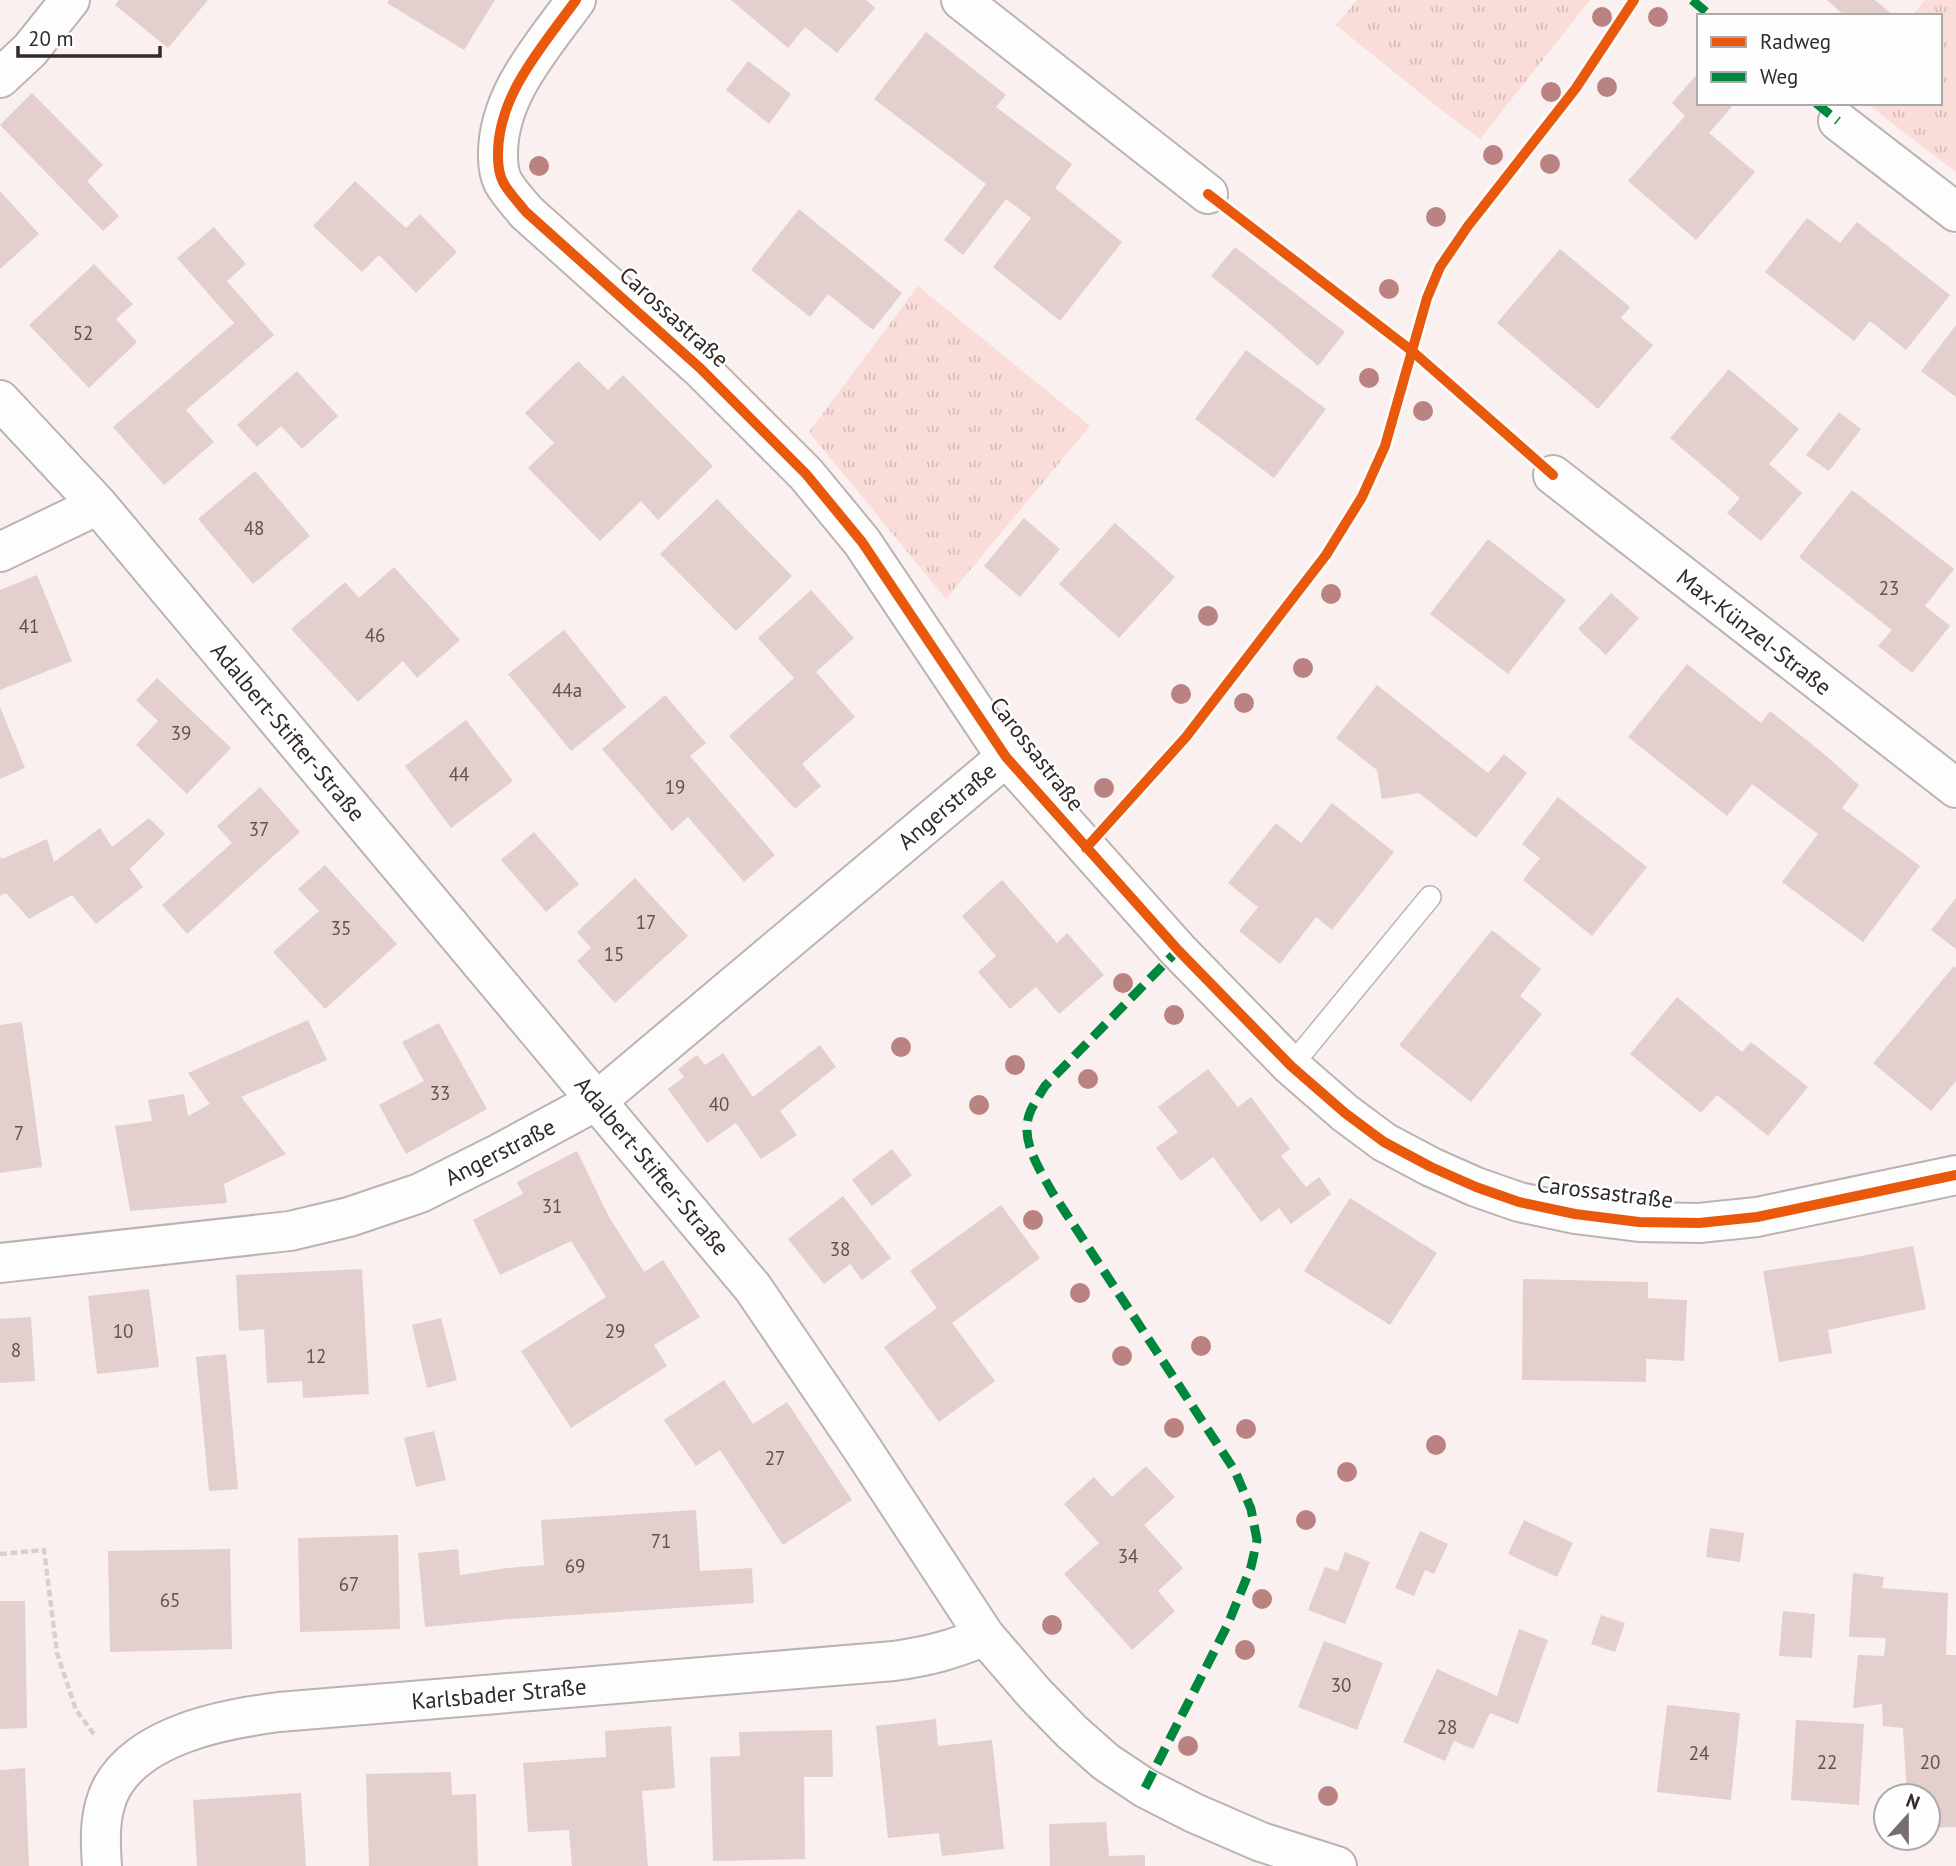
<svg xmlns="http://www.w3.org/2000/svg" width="1956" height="1866" viewBox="0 0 1956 1866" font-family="'PT Sans',sans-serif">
  <defs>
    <pattern id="grass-tufts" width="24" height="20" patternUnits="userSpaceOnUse" patternTransform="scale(1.75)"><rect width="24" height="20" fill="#fadcd9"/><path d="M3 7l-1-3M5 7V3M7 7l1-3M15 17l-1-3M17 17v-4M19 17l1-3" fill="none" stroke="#d7bdba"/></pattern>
  </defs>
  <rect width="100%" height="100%" fill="#faf0ef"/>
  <!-- grass -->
  <path fill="url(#grass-tufts)" d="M1357,0h233l-110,139 -45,-34 -99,-80z
    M1925,0h31v172l-90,-69h74v-87h-28z
    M918,286l172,140 -144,173 -137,-167z"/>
  <!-- building -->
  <path fill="#e3cfcd" d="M119,0h89l-40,48 -53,-43z
    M389,0h106l-31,50 -77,-47z
    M731,0h135l9,8 -38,45 -32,-26 -17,21z
    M1827,0h48l19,16h-49z
    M926,32l80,63 -10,12 76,57 -17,24 67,54 -62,79 -67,-54 38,-49 -25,-19 -43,56 -19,-15 42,-56 -112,-85z
    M748,61l43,33 -22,30 -43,-34z
    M1699,72v31h36l-26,30 46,39 -59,68 -68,-59 57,-65 -13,-13z
    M32,93l71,72 -16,16 32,35 -16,15 -103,-106z
    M355,181l51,47 14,-14 37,38 -41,41 -37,-38 -17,17 -49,-46z
    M0,191l39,43 -39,35z
    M799,209l103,84 -29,37 -45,-36 -18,23 -59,-47z
    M1807,218l33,25 17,-21 93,73 -44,55 -36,-29 -16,20 -89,-69z
    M214,227l32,37 -19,17 47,54 -88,75 28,32 -50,43 -51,-58 121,-104 -57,-65z
    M1235,247l110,85 -27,34 -54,-47 -53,-43z
    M1560,249l70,58 -9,11 32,27 -55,64 -101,-86z
    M94,264l39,40 -17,15 21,23 -48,46 -60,-63z
    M1956,325v72l-35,-26z
    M1246,350l80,59 -52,69 -79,-59z
    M578,361l30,29 15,-15 90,91 -55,54 -17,-19 -41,40 -72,-73 26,-25 -29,-30z
    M1729,369l70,60 -30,35 33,29 -41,48 -34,-28 13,-15 -70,-60z
    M297,371l41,45 -36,33 -21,-23 -24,21 -20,-22z
    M1839,412l22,17 -32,42 -23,-16z
    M255,471l55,65 -57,48 -55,-65z
    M1852,490l102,79 -29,37 25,20 -38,47 -34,-27 14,-16 -93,-73z
    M717,499l75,77 -56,55 -76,-77z
    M1024,518l36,31 -40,48 -36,-31z
    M1115,523l60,54 -56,61 -60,-54z
    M1488,539l78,61 -58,74 -78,-60z
    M394,567l66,73 -43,38 -14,-17 -45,41 -67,-73 54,-47 14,16z
    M37,575l35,86 -72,29v-100z
    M811,590l43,48 -38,34 39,45 -53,47 19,22 -26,23 -66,-73 65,-58 -36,-40z
    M1611,593l28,25 -33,37 -28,-26z
    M564,630l62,77 -55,44 -63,-77z
    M1687,664l74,59 9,-12 54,43 35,31 -17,23 78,58 -57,76 -81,-60 36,-48 -66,-50 -25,32 -99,-79z
    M157,678l74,70 -44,46 -51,-49 22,-24 -22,-21z
    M1377,685l111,88 16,-19 23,19 -51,65 -57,-45 -37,6 -5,-29 -41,-32z
    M665,695l41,48 -16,13 85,99 -31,27 -56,-65 -16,14 -70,-82z
    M0,707l25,61 -25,11z
    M466,720l47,61 -62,47 -46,-62z
    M260,787l40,45 -113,102 -25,-29 70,-62 -15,-17z
    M1558,797l89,70 -55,69 -69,-56 17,-22 -18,-14z
    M1332,803l62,49 -62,78 -16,-13 -36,47 -41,-33 19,-24 -30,-24 48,-60 25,20z
    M149,818l16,16 -35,35 13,18 -47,37 -24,-29 -43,24 -23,-26 -6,3v-40l2,3 45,-20 7,23 46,-34 12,19z
    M534,832l45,52 -33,28 -45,-52z
    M325,865l72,79 -72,65 -52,-57 46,-41 -21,-22z
    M635,878l53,58 -73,67 -38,-42 14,-13 -14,-16z
    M1002,880l55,63 10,-10 37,42 -45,39 -23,-27 -26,22 -32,-37 18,-16 -34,-40z
    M1956,898v51l-25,-19z
    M1492,930l49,39 -21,27 22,18 -71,88 -72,-57z
    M1954,966l2,2v113l-25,30 -58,-48z
    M1677,997l65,55 9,-10 57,45 -40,49 -51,-41 -16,18 -71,-59z
    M308,1020l19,40 -86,37 45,57 -62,30 3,19 -97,8 -15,-85 37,-5 -4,-21 36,-6 4,22 22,-12 -22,-31z
    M22,1022l20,145 -42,6v-148z
    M439,1023l48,86 -81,45 -27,-49 45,-24 -22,-39z
    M820,1045l16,22 -56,44 17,24 -36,24 -25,-36 -29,20 -39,-54 16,-12 -6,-8 19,-14 8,10 18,-12 30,44z
    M1208,1069l30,38 13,-10 39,52 -9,7 25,31 13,-10 12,17 -40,30 -12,-16 -18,14 -48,-65 -32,24 -25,-33 22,-16 -20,-25z
    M892,1149l20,26 -40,31 -20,-26z
    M577,1151l32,66 35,55 19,-12 37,57 -46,28 13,21 -96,62 -50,-77 85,-54 -35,-56 -71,34 -27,-55 50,-26 -6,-12z
    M843,1196l48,62 -29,22 -12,-16 -26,20 -36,-45z
    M1350,1198l87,55 -47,72 -86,-54z
    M1001,1205l39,53 -88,65 43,58 -56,41 -55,-75 53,-39 -27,-37z
    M1913,1246l13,63 -98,21 4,23 -53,9 -16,-91 98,-15z
    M362,1269l7,125 -66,4 -1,-17 -35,2 -3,-54 -25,2 -3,-56z
    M1523,1279l125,3v16l39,2 -3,61 -38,-2v23l-124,-2z
    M149,1289l10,78 -62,7 -9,-78z
    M31,1317l4,64 -35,2v-64z
    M441,1318l16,62 -30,8 -15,-63z
    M226,1354l12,135 -29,2 -13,-134z
    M724,1380l29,44 34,-22 65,98 -69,45 -63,-95 -24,16 -32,-46z
    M434,1431l12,49 -30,7 -12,-49z
    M1146,1466l29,31 -31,28 39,43 -25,23 17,20 -43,39 -68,-76 35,-31 -35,-39 30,-27 18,20z
    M696,1510l4,61 52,-3 2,35 -243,16 -86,8 -7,-74 40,-4 2,26 48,-7 36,-3 -3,-45z
    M1524,1520l49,23 -16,34 -49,-23z
    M1710,1528l34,5 -4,29 -34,-5z
    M1420,1531l28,13 -14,30 -9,-4 -11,26 -19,-8z
    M398,1535l2,94 -100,3 -2,-94z
    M230,1549l2,100 -122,3 -2,-101z
    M1345,1552l25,10 -25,62 -37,-14 17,-43 13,4z
    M1853,1573l31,4 -2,11 66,5 -2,62h10v172l-28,1v-32h-21l-4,-68 -20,-2 -1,-22 -29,4 5,-53 26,1 2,-18 -37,-1z
    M0,1601h25l2,127 -27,1z
    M1783,1611l32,3 -3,44 -33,-2z
    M1601,1615l24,8 -10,29 -24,-8z
    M1519,1629l29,11 -30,84 -28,-11 -17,36 -19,-8 -9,20 -42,-19 34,-73 60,27z
    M1324,1641l59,22 -26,67 -59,-23z
    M1667,1705l73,8 -9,87 -74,-8z
    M936,1719l2,27 54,-6 12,109 -62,7 -3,-23 -51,5 -12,-112z
    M1796,1720l68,4 -5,81 -68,-5z
    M671,1726l4,62 -33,3 6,75h-76l-3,-36 -41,2 -5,-69 83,-6 -1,-26z
    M832,1730l1,47h-29l1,82 -92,2 -3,-104 30,-1 -1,-24z
    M25,1768l4,98h-29v-96z
    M451,1772l1,23 24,-1 2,72h-109l-3,-92z
    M301,1793l5,73h-109l-4,-66z
    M1106,1822l3,34 36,-1v11h-95l-1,-42z"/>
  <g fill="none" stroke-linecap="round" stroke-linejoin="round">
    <defs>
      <path id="service" d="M1291,1066l139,-169"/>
      <path id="minor" d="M576,0c-34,47 -79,96 -78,156 0,9 1,18 5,26 6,11 16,21 23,30l174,156 106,106 56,68 144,215 172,193 113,116 54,47 39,29 47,25 45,20 43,15 56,12 64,8 60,1 58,-6 199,-42
        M961,0l247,194
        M0,78l30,-28 40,-50
        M1838,121l118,91
        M0,400l98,105 655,783 110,162 122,186 50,58 37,38 34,30 39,26 49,25 67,29 76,24
        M1553,475l403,313
        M0,552l98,-47
        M0,1263l290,-32 59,-14 71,-24 80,-40 98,-53 408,-343
        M102,1866c-2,-27 -3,-55 10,-79 30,-53 113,-68 167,-75l615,-51c35,-5 58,-11 91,-25"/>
    </defs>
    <!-- service casing -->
    <use href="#service" stroke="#bbb3b2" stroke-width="24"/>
    <!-- minor casing -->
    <use href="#minor" stroke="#bbb3b2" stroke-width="42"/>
    <!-- path -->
    <path stroke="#d5d1d1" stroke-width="4.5" stroke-dasharray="7 3.5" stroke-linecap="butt" d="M0,1554l44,-4 13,103 19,57 20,27"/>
    <!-- service -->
    <use href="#service" stroke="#fefdfd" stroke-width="21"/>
    <!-- minor -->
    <use href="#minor" stroke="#fefdfd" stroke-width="38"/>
    <!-- quiet -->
    <path stroke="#00873e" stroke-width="9" stroke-dasharray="18 9" stroke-linecap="butt" d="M1692,0l19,16
      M1816,103l22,18
      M1145,1788l83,-164 23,-57 6,-27 -6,-31 -16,-38 -183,-279c-13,-24 -34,-54 -21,-82 4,-8 9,-16 14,-24l133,-136"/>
    <defs>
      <path id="cycleway" d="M576,0c-34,47 -79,96 -78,156 0,9 1,18 5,26 6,11 16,21 23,30l174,156 106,106 56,68 144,215 172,193 113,116 54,47 39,29 47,25 45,20 43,15 56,12 64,8 60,1 58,-6 199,-42
        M1208,194l204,157 141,124
        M1086,848l100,-111 140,-182 36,-58 23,-51 42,-148 13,-31 28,-41 108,-138 58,-88"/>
    </defs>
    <!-- cycleway casing -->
    <use href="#cycleway" stroke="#fefefe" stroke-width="15"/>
    <!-- cycleway -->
    <use href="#cycleway" stroke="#e8590c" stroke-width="10"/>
  </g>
  <!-- trees -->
  <g fill="#ba8280">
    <circle cx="1602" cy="17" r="10"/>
    <circle cx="1658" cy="17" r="10"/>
    <circle cx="1607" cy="87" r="10"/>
    <circle cx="1551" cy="92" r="10"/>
    <circle cx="1493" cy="155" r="10"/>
    <circle cx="1550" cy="164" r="10"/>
    <circle cx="539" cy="166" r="10"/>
    <circle cx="1436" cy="217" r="10"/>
    <circle cx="1389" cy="289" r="10"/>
    <circle cx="1369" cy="378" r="10"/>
    <circle cx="1423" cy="411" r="10"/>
    <circle cx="1331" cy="594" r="10"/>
    <circle cx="1208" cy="616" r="10"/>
    <circle cx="1303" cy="668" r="10"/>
    <circle cx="1181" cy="694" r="10"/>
    <circle cx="1244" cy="703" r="10"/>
    <circle cx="1104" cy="788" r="10"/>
    <circle cx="1123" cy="983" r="10"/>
    <circle cx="1174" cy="1015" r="10"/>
    <circle cx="901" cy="1047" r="10"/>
    <circle cx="1015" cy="1065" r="10"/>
    <circle cx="1088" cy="1079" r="10"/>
    <circle cx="979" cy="1105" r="10"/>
    <circle cx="1033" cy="1220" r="10"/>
    <circle cx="1080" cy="1293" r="10"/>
    <circle cx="1201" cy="1346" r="10"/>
    <circle cx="1122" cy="1356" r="10"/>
    <circle cx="1174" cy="1428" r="10"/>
    <circle cx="1246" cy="1429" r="10"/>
    <circle cx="1436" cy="1445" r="10"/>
    <circle cx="1347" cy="1472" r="10"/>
    <circle cx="1306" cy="1520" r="10"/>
    <circle cx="1262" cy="1599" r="10"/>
    <circle cx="1052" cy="1625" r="10"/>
    <circle cx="1245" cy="1650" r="10"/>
    <circle cx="1188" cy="1746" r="10"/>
    <circle cx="1328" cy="1796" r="10"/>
  </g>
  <g text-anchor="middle" stroke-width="5" stroke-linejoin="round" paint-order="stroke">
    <!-- number labels -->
    <g font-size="19" fill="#5e5352">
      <text x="83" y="340">52</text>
      <text x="254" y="535">48</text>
      <text x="1889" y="595">23</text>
      <text x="29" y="633">41</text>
      <text x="375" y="642">46</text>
      <text x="567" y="697">44a</text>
      <text x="181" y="740">39</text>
      <text x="459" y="781">44</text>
      <text x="675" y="794">19</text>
      <text x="259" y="836">37</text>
      <text x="646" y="929">17</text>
      <text x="341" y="935">35</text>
      <text x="614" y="961">15</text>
      <text x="440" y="1100">33</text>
      <text x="719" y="1111">40</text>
      <text x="19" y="1140">7</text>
      <text x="552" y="1213">31</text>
      <text x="840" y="1256">38</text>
      <text x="123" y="1338">10</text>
      <text x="615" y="1338">29</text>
      <text x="16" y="1357">8</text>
      <text x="316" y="1363">12</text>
      <text x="775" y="1465">27</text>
      <text x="661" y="1548">71</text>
      <text x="1128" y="1563">34</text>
      <text x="575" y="1573">69</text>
      <text x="349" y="1591">67</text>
      <text x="170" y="1607">65</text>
      <text x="1341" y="1692">30</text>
      <text x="1447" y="1734">28</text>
      <text x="1699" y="1760">24</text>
      <text x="1827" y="1769">22</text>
      <text x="1930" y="1769">20</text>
    </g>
    <!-- street labels -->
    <g font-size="23" fill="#312a29" stroke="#fefefe">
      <text transform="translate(674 317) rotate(42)" y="8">Carossastraße</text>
      <text transform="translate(1754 632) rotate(38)" y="8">Max-Künzel-Straße</text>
      <text transform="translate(288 732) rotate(50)" y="8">Adalbert-Stifter-Straße</text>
      <text transform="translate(1037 754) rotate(52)" y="8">Carossastraße</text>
      <text transform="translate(947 806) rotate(-40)" y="8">Angerstraße</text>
      <text transform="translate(500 1152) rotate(-27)" y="8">Angerstraße</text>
      <text transform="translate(652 1166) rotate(50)" y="8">Adalbert-Stifter-Straße</text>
      <text transform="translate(1605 1192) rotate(7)" y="8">Carossastraße</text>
      <text transform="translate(499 1694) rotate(-5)" y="8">Karlsbader Straße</text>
    </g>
  </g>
  <!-- legend -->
  <rect x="1697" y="14" width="245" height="91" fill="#fefefe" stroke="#aca9a9" stroke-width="2"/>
  <rect x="1711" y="37" width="35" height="10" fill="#e8590c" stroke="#aca9a9" stroke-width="2"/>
  <text x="1760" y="49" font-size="21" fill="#312a29">Radweg</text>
  <rect x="1711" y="72" width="35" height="10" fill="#00873e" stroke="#aca9a9" stroke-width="2"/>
  <text x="1760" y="84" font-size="21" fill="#312a29">Weg</text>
  <!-- north arrow -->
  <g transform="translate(1907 1817) rotate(21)"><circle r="33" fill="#fefefe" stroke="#aca9a9" stroke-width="2"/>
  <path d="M0-5L12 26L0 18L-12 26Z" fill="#776f6e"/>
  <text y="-10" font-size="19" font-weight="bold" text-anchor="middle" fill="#312a29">N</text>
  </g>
  <!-- scale -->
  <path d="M18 46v10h142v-10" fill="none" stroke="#312a29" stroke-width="3.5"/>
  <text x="28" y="46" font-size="21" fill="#312a29" stroke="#fefefe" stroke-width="5" paint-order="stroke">20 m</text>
</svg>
